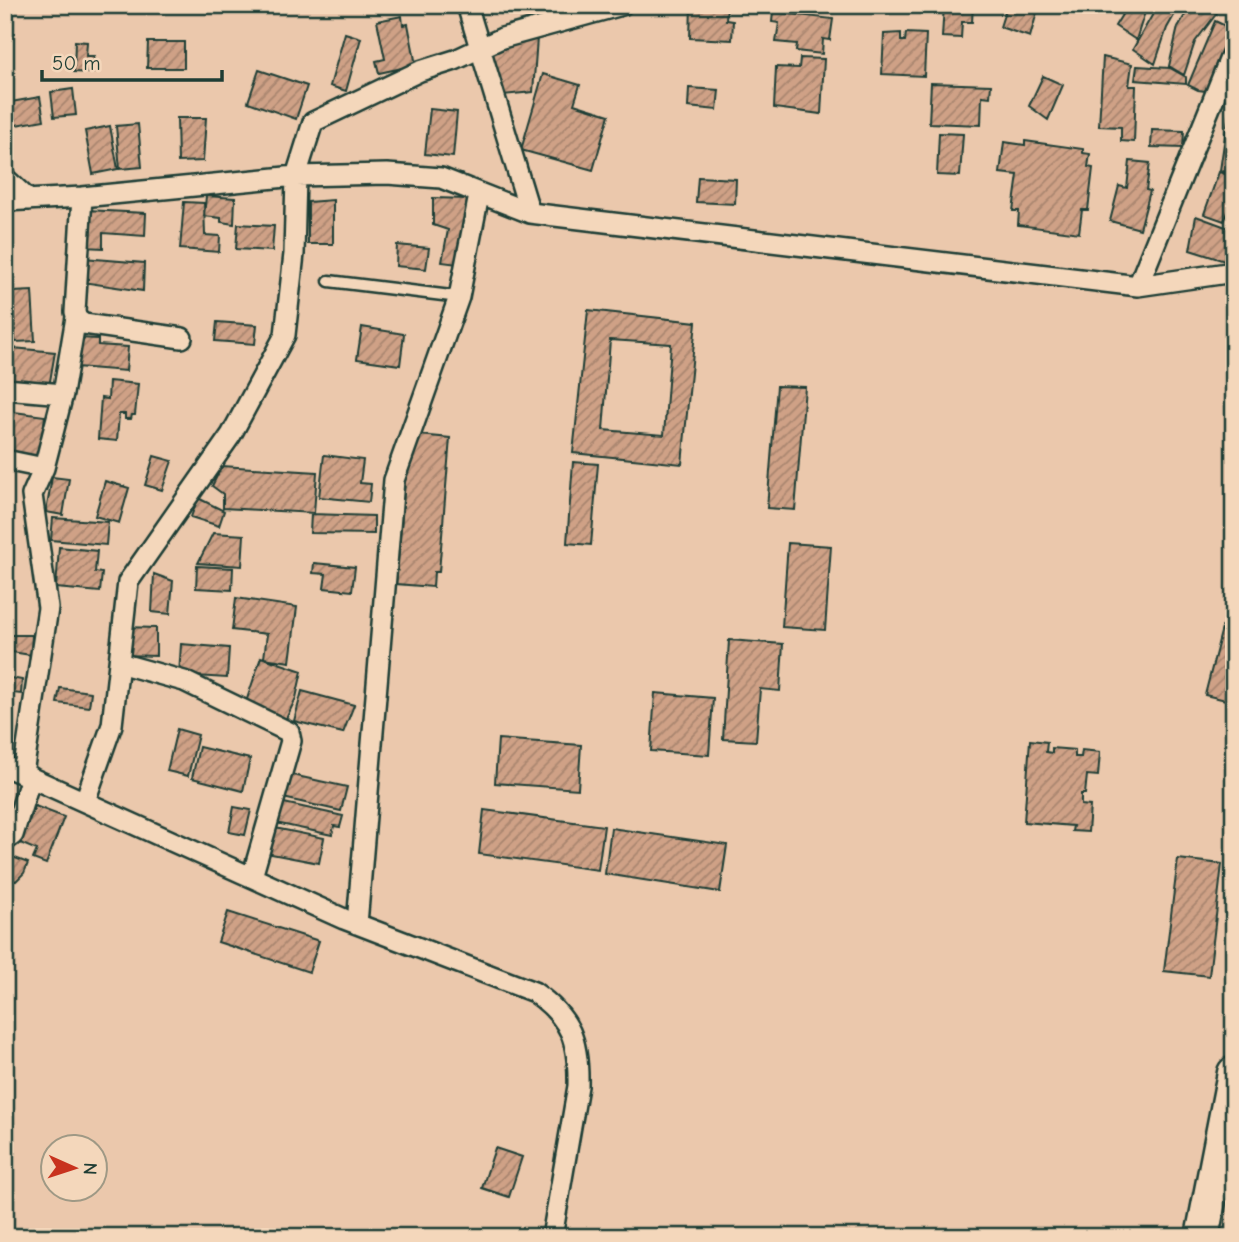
<svg xmlns="http://www.w3.org/2000/svg" width="1239" height="1242" viewBox="0 0 1239 1242" font-family="'Comic Neue',sans-serif">
  <defs>
    <pattern id="building-hatch" width="6" height="6" patternUnits="userSpaceOnUse" patternTransform="scale(1.75)"><rect width="6" height="6" fill="#cfa186"/><path d="M-1 1l2-2M0 6l6-6M5 7l2-2" fill="none" stroke="#a7846e"/></pattern>
  </defs>
  <rect width="100%" height="100%" fill="#ebc8ac"/>
  <filter id="ink" filterUnits="userSpaceOnUse"><feTurbulence type="fractalNoise" baseFrequency=".0143" numOctaves="2"/><feDisplacementMap in="SourceGraphic" scale="14" xChannelSelector="R" yChannelSelector="G"/><feConvolveMatrix kernelMatrix="1 2 1 2 8 2 1 2 1" color-interpolation-filters="sRGB"/></filter>
  <g filter="url(#ink)">
    <!-- building -->
    <path fill="url(#building-hatch)" stroke="#1f3d34" stroke-width="2" fill-rule="evenodd" d="M691,5h36l-1,15 7,1 -1,19 -42,-2z
      M739,5h22v1l-21,4z
      M944,5l29,1 -1,16h-10l-1,16 -19,-1z
      M1007,5h32l-9,32 -30,-10z
      M1128,5h24l-8,10 -8,25 -21,-14z
      M1158,5h22l-13,23 -12,36 -22,-15z
      M1191,5h17l9,8 -22,29 -11,33 -15,-9 9,-39z
      M773,12l60,7 -3,21 -7,-1 -1,15 -26,-3 1,-7 -21,-2 3,-19 -7,-1z
      M402,16l1,9 5,-1 8,41 -37,8 -3,-12 9,-2 -8,-38z
      M1215,21l19,9v6l-29,55 -7,-1 -10,-5z
      M345,33l16,5 -15,53 -16,-5z
      M901,33v8h4l1,-8 20,1 -2,42 -42,-2 2,-40z
      M537,38l-4,54 -30,3 -12,-45z
      M75,41l12,1 -1,14h8l-1,17 -19,-1z
      M148,42h36v26h-37z
      M1103,57l29,7 -3,22h7l-2,56 -13,-1v-14l-22,-1z
      M800,58l24,1 -3,55 -47,-6 2,-41 23,1z
      M1137,66l33,2 16,9v7l-51,-4z
      M259,70l48,16 -11,33 -48,-17z
      M543,74l37,11 -6,19 35,11 -16,55 -72,-20z
      M1043,76l20,9 -15,35 -19,-14z
      M931,83l60,2 -1,12 -8,-1 -1,29 -52,-2z
      M689,88l30,2 -2,20 -29,-3z
      M73,89l3,26 -22,2 -3,-25z
      M40,97l4,23 -34,6 -5,-23z
      M430,109l27,3 -4,45 -28,-3z
      M1229,112h5v14h-7z
      M177,118h29l-3,43 -25,1z
      M138,124l4,43 -22,2 -4,-43z
      M110,126l8,43 -25,5 -8,-43z
      M1152,130l32,1 -1,17 -32,-1z
      M1226,130l8,3v42l-14,-5z
      M939,133l24,1 -3,42 -23,-1z
      M1025,141l58,8v4l7,1 -2,13 5,1 -5,42h-6l-3,23 -61,-8 1,-14h-6l5,-36 -18,-2 4,-31 21,3z
      M1130,161l20,2 -4,27 4,1 -10,38 -30,-8 9,-35 8,2z
      M1219,172l15,5v38l-6,-3 -4,9 -20,-7z
      M698,177l38,2 -1,25 -39,-2z
      M206,196l29,2 -1,26 -13,-2v-4l-17,-2z
      M433,198l35,1 -11,65 -15,-2 6,-32 -15,-5z
      M333,200v44h-25v-42z
      M184,202l20,1 1,32 15,1 -1,16 -39,-3z
      M86,210l60,3 -1,23 -42,-3v15l-19,-1z
      M1196,216l38,14v34l-44,-14z
      M5,224l6,1 -6,55z
      M238,224l36,2 -2,25 -36,-2z
      M397,245l32,3 -3,21 -30,-3z
      M83,258l61,5 -1,28 -61,-9z
      M32,291l3,50 -20,1 -2,-50z
      M588,310l108,12 -14,142 -109,-11zM610,340l61,4 -7,91 -61,-5z
      M217,322l40,3 -2,19 -40,-3z
      M362,327l42,7 -4,31 -43,-6z
      M79,338l19,1v6l30,2 -2,24 -50,-4z
      M13,348l42,4 -6,35 -39,-3z
      M109,381l29,3 -3,31h-3l-1,4h-6v-5h-6l-2,27 -19,-2 3,-41 7,1z
      M777,386l28,1 -10,123 -28,-2z
      M14,412l31,4 -5,42 -31,-5z
      M409,434l41,4 -11,134h-5l-1,15 -37,-3z
      M324,455l39,5 -3,23 11,1 -2,18 -50,-5z
      M154,456l18,5 -10,29 -17,-5z
      M573,462l25,2 -7,81 -24,-2z
      M222,466l95,6 -3,41 -91,-5v-14l-11,-8z
      M52,477l17,2 -6,36 -17,-3z
      M105,481l24,7 -10,35 -24,-7z
      M198,498l26,13 -5,15 -28,-9z
      M311,514l63,2v18l-64,-1z
      M53,518l55,4 -2,23 -55,-5z
      M213,533l31,2 -2,31 -44,-3z
      M788,543l43,3 -6,84 -43,-3z
      M59,547l38,4 -2,21 7,1 -2,19 -44,-4z
      M314,563l41,4 -3,24 -28,-3 2,-14 -13,-1z
      M197,566l36,2 -1,22 -36,-2z
      M154,574l19,7 -3,33 -18,-2z
      M1234,581v121l-29,-7z
      M236,598l61,9 -7,55 -26,-4 3,-24 -35,-4z
      M126,627l30,1v28l-31,-1z
      M5,635h27l-1,20 -26,-4z
      M729,640l54,4 -3,47 -20,-2 -4,52 -33,-2z
      M181,644l48,4 -2,30 -48,-3z
      M261,657l41,14 -6,27 -11,23 -41,-13z
      M5,677l17,3 -1,14 -16,-2z
      M60,688l31,4 -2,15 -32,-4z
      M302,691l52,14 -11,28 -49,-12z
      M655,693l58,5 -4,57 -58,-4z
      M177,729l21,6 -10,41 -21,-5z
      M498,739l83,6 -3,44 -83,-6z
      M1030,740l17,2 -1,10 6,1v-5l23,2v7h6l1,-7 18,2 -2,24 -11,-1 -2,19h-4v11l9,1 -2,26 -16,-1 1,-5 -49,-4z
      M199,747l51,12 -7,32 -51,-13z
      M288,774l59,13 -6,24 -58,-13z
      M275,801l68,15 -3,11 -6,-1 -2,9 -61,-13z
      M35,806l29,11 -18,47 -13,-5 4,-9 -17,-7z
      M234,807l17,3 -6,25 -16,-3z
      M484,810l120,16 -6,44 -119,-16z
      M270,827l54,11 -5,25 -53,-10z
      M611,828l116,17 -7,47 -115,-18z
      M5,854l23,9 -4,10 -8,8 -11,-4z
      M1178,859l44,5 -13,112 -45,-5z
      M5,878l9,3 -9,28z
      M228,912l91,29 -10,31 -91,-30z
      M495,1148l27,9 -13,40 -27,-9z"/>
    <g fill="none" stroke-linecap="round" stroke-linejoin="round">
      <defs>
        <path id="service" d="M329,281l130,16"/>
        <path id="minor" d="M467,5l63,208
          M5,178l24,22
          M82,197l-7,115 2,7 7,5 98,14
          M5,201l77,-4 214,-21 91,-2 54,4 89,35 608,73 96,-14
          M1138,286l96,-238
          M5,389l58,5
          M5,460l39,8
          M119,663l65,18 105,51 2,9 -39,136
          M5,766l339,153 190,73c37,26 45,49 44,94l-26,151
          M23,773l25,-165 -16,-113 12,-27 19,-74 13,-77
          M85,801l27,-76 16,-143 103,-147 54,-100 9,-81 2,-78 17,-54 107,-51 35,-11 47,-22 120,-33
          M5,841l8,-6 18,-58
          M357,924l37,-444 65,-183 20,-102"/>
        <path id="primary" d="M1202,1237l32,-164"/>
      </defs>
      <!-- service casing -->
      <use href="#service" stroke="#1f3d34" stroke-width="15"/>
      <!-- minor casing -->
      <use href="#minor" stroke="#1f3d34" stroke-width="24"/>
      <!-- primary casing -->
      <use href="#primary" stroke="#1f3d34" stroke-width="37"/>
      <!-- service -->
      <use href="#service" stroke="#f4d7bb" stroke-width="10"/>
      <!-- minor -->
      <use href="#minor" stroke="#f4d7bb" stroke-width="19"/>
      <!-- primary -->
      <use href="#primary" stroke="#f4d7bb" stroke-width="32"/>
    </g>
  </g>
  <!-- margin -->
  <rect width="1239" height="1242" fill="none" stroke="#f4d7bb" stroke-width="28"/>
  <rect x="14" y="14" width="1211" height="1214" fill="none" stroke="#1f3d34" stroke-width="2.5" filter="url(#ink)"/>
  <!-- north arrow -->
  <g transform="translate(74 1168) rotate(93)"><circle r="33" fill="#f4d7bb" stroke="#9f9985" stroke-width="2"/>
  <path d="M0-5L12 26L0 18L-12 26Z" fill="#c8321e"/>
  <text y="-10" font-size="19" font-weight="bold" text-anchor="middle" fill="#1f3d34">N</text>
  </g>
  <!-- scale -->
  <path d="M42 70v10h180v-10" fill="none" stroke="#1f3d34" stroke-width="3.5"/>
  <text x="52" y="70" font-size="21" fill="#1f3d34" stroke="#f4d7bb" stroke-width="5" paint-order="stroke">50 m</text>
</svg>
